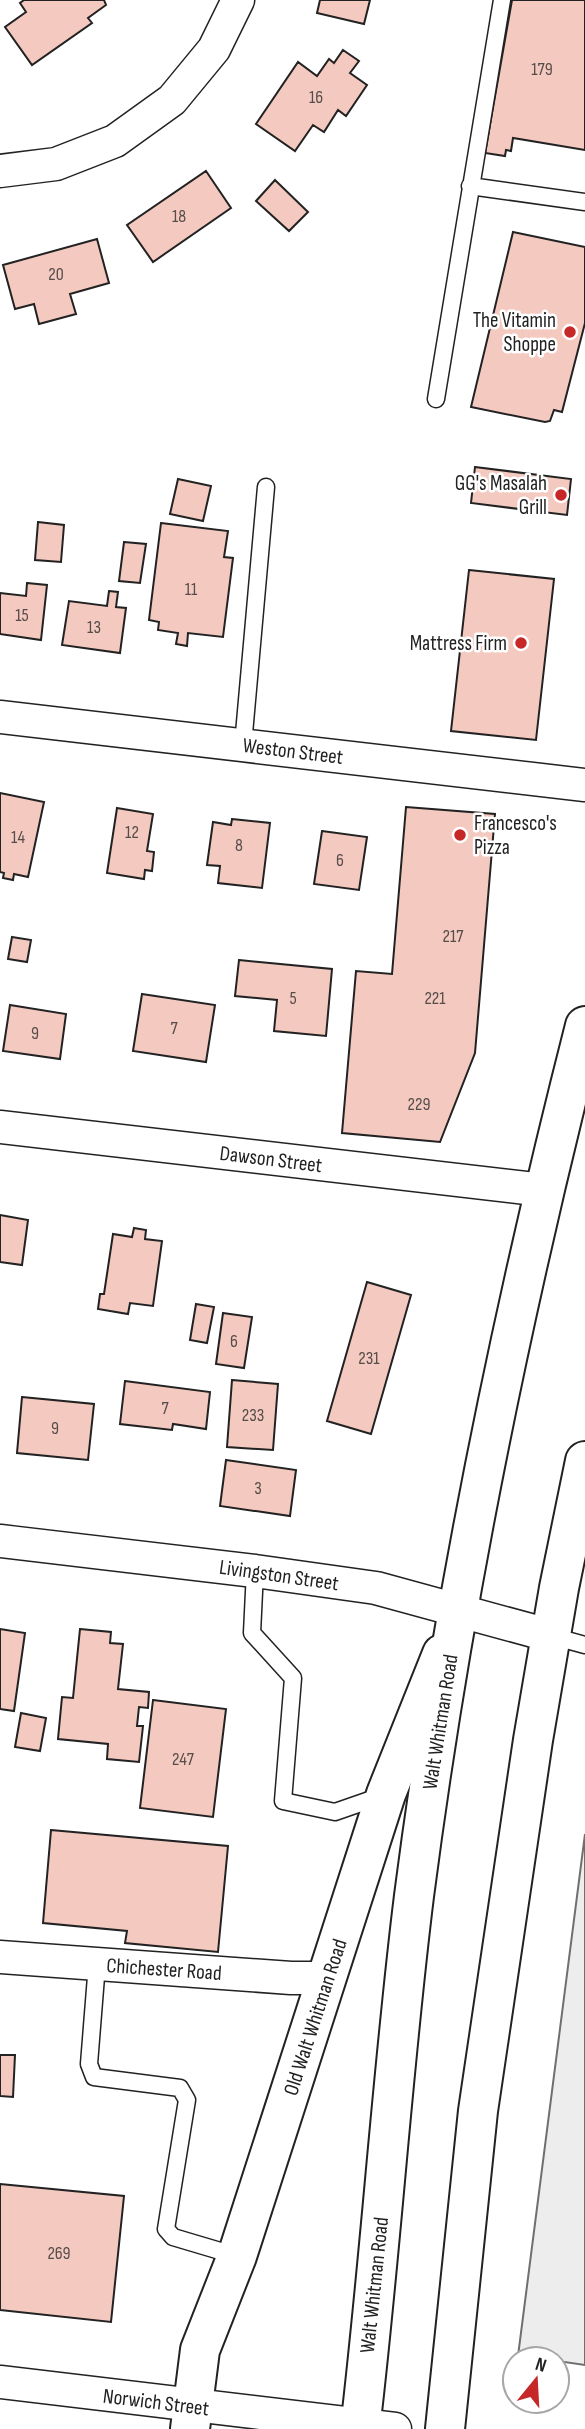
<svg xmlns="http://www.w3.org/2000/svg" width="585" height="2429" viewBox="0 0 585 2429" font-family="'Sofia Sans Condensed',sans-serif">
  <rect width="100%" height="100%" fill="#fff"/>
  <!-- parking -->
  <path fill="#ededed" stroke="#6f6f6f" stroke-width="2" d="M585,1834v531l-28,-4v-2l-39,-3z"/>
  <!-- building -->
  <path fill="#f3c9c0" stroke="#222" stroke-width="2" d="M24,0h80l2,5 -18,13 4,5 -60,42 -27,-38 21,-15 -6,-9z
    M320,0h50l-6,24 -47,-11z
    M512,0h73v150l-72,-12 -2,13 -5,-1 -1,6 -20,-3z
    M343,50l16,11 -9,12 17,12 -21,31 -8,-6 -14,22 -11,-7 -18,26 -39,-27 42,-62 19,14 12,-17 5,4z
    M206,171l25,37 -78,54 -26,-37z
    M275,180l33,32 -19,19 -33,-30z
    M513,232l72,15v76l-23,89 -8,-2 -4,11 -5,1 -74,-15z
    M97,239l12,44 -39,11 6,20 -37,10 -5,-20 -19,5 -12,-44z
    M475,467l96,12 -4,36 -96,-12z
    M178,479l33,7 -8,35 -33,-7z
    M38,522l26,3 -3,37 -26,-2z
    M161,523l67,8 -4,26 9,1 -10,79 -35,-4 -1,13 -11,-2 2,-11 -20,-3 1,-8 -10,-2z
    M124,542l22,2 -6,39 -21,-2z
    M469,570l85,9 -18,161 -85,-9z
    M27,583l20,2 -6,55 -41,-6v-41l26,3z
    M109,591l9,1 -2,15 10,1 -6,45 -58,-8 7,-44 38,5z
    M0,793l44,9 -16,75 -14,-3 -1,6 -10,-2 1,-5 -4,-1z
    M406,807l89,7 -20,239 -35,89 -98,-9 14,-162 36,3z
    M117,808l36,6 -6,37 7,1 -2,19 -7,-1 -1,9 -37,-6z
    M232,819l38,4 -8,65 -44,-5 2,-17 -13,-1 6,-43 18,3z
    M322,831l45,6 -8,53 -45,-6z
    M12,937l19,3 -4,22 -19,-3z
    M239,960l93,9 -6,67 -52,-5 3,-31 -42,-4z
    M142,994l73,11 -9,57 -73,-11z
    M10,1005l56,9 -6,45 -57,-8z
    M0,1215l28,5 -6,45 -22,-3z
    M134,1228l12,2 -1,9 17,2 -9,65 -23,-3 -2,11 -30,-5 2,-15h4l9,-60 19,3z
    M367,1282l44,13 -40,139 -44,-13z
    M196,1304l18,3 -7,36 -17,-3z
    M223,1313l29,4 -8,51 -28,-4z
    M232,1380l46,4 -5,66 -46,-3z
    M125,1381l85,11 -4,37 -33,-5 -1,6 -52,-6z
    M22,1397l72,7 -6,56 -71,-7z
    M226,1460l70,10 -6,46 -70,-10z
    M0,1629l25,4 -11,78 -14,-2z
    M80,1629l31,3 -1,11 13,1 -5,45 31,3 -1,16 -9,-1 -2,19h6l-4,36 -32,-3 1,-15 -50,-5 4,-42 11,1z
    M153,1700l73,9 -13,108 -73,-9z
    M21,1713l25,5 -6,33 -25,-4z
    M51,1830l177,16 -10,106 -93,-9 2,-12 -84,-8z
    M0,2055h15l-2,42 -13,-1z
    M0,2184l124,12 -13,126 -111,-12z"/>
  <g fill="none" stroke-linecap="round" stroke-linejoin="round">
    <defs>
      <path id="service" d="M470,186l115,16
        M436,399l66,-399
        M243,745l23,-258
        M255,1571l-3,62 41,45 -10,123 52,11 46,-16
        M552,1636l33,9
        M97,1964l-8,100 5,13 86,11 7,12 -21,129 7,8 64,19"/>
      <path id="minor" d="M0,171l56,-7 59,-23 57,-41 42,-51 24,-49
        M0,717l585,68
        M0,1127l543,63
        M0,1541l255,30 121,17 176,48
        M0,1957l291,21h37
        M0,2382l395,47"/>
      <path id="tertiary" d="M190,2429l10,-79 37,-94 149,-462 56,-140"/>
      <path id="primary" d="M360,2429c21,-177 32,-356 54,-533 38,-293 98,-584 171,-870
        M445,2429l33,-318 55,-371 26,-152 26,-127"/>
    </defs>
    <!-- service casing -->
    <use href="#service" stroke="#222" stroke-width="19"/>
    <!-- minor casing -->
    <use href="#minor" stroke="#222" stroke-width="35"/>
    <!-- tertiary casing -->
    <use href="#tertiary" stroke="#222" stroke-width="42"/>
    <!-- primary casing -->
    <use href="#primary" stroke="#222" stroke-width="42"/>
    <!-- service -->
    <use href="#service" stroke="#fff" stroke-width="16"/>
    <!-- minor -->
    <use href="#minor" stroke="#fff" stroke-width="32"/>
    <!-- tertiary -->
    <use href="#tertiary" stroke="#fff" stroke-width="38"/>
    <!-- primary -->
    <use href="#primary" stroke="#fff" stroke-width="38"/>
  </g>
  <!-- markers -->
  <g fill="#c62828" stroke="#fff" stroke-width="2.5">
    <circle cx="570" cy="332" r="7"/>
    <circle cx="561" cy="495" r="7"/>
    <circle cx="521" cy="643" r="7"/>
    <circle cx="460" cy="835" r="7"/>
  </g>
  <g text-anchor="middle" stroke-width="5" stroke-linejoin="round" paint-order="stroke">
    <!-- number labels -->
    <g font-size="18" fill="#564c4a">
      <text x="542" y="75">179</text>
      <text x="316" y="103">16</text>
      <text x="179" y="222">18</text>
      <text x="56" y="280">20</text>
      <text x="191" y="595">11</text>
      <text x="22" y="621">15</text>
      <text x="94" y="633">13</text>
      <text x="132" y="838">12</text>
      <text x="18" y="843">14</text>
      <text x="239" y="851">8</text>
      <text x="340" y="866">6</text>
      <text x="453" y="942">217</text>
      <text x="293" y="1004">5</text>
      <text x="435" y="1004">221</text>
      <text x="174" y="1034">7</text>
      <text x="35" y="1039">9</text>
      <text x="419" y="1110">229</text>
      <text x="234" y="1347">6</text>
      <text x="369" y="1364">231</text>
      <text x="165" y="1414">7</text>
      <text x="253" y="1421">233</text>
      <text x="55" y="1434">9</text>
      <text x="258" y="1494">3</text>
      <text x="183" y="1765">247</text>
      <text x="59" y="2259">269</text>
    </g>
    <!-- poi labels -->
    <g font-size="21" fill="#222" stroke="#fff" text-anchor="end">
      <text x="556" y="327">The Vitamin<tspan x="556" dy="24">Shoppe</tspan></text>
      <text x="547" y="490">GG's Masalah<tspan x="547" dy="24">Grill</tspan></text>
      <text x="507" y="650">Mattress Firm</text>
      <text x="474" y="830" text-anchor="start">Francesco's<tspan x="474" dy="24">Pizza</tspan></text>
    </g>
    <!-- street labels -->
    <g font-size="21" fill="#222" stroke="#fff">
      <text transform="translate(293 751) rotate(7)" y="7">Weston Street</text>
      <text transform="translate(271 1159) rotate(7)" y="7">Dawson Street</text>
      <text transform="translate(279 1575) rotate(8)" y="7">Livingston Street</text>
      <text transform="translate(440 1722) rotate(-81)" y="7">Walt Whitman Road</text>
      <text transform="translate(164 1969) rotate(4)" y="7">Chichester Road</text>
      <text transform="translate(315 2017) rotate(-72)" y="7">Old Walt Whitman Road</text>
      <text transform="translate(374 2285) rotate(-84)" y="7">Walt Whitman Road</text>
      <text transform="translate(156 2402) rotate(7)" y="7">Norwich Street</text>
    </g>
  </g>
  <!-- north arrow -->
  <g transform="translate(536 2380) rotate(18)"><circle r="33" fill="#ffffff" stroke="#a7a7a7" stroke-width="2"/>
  <path d="M0-5L12 26L0 18L-12 26Z" fill="#c62828"/>
  <text y="-10" font-size="19" font-weight="bold" text-anchor="middle" fill="#222222">N</text>
  </g>
</svg>
